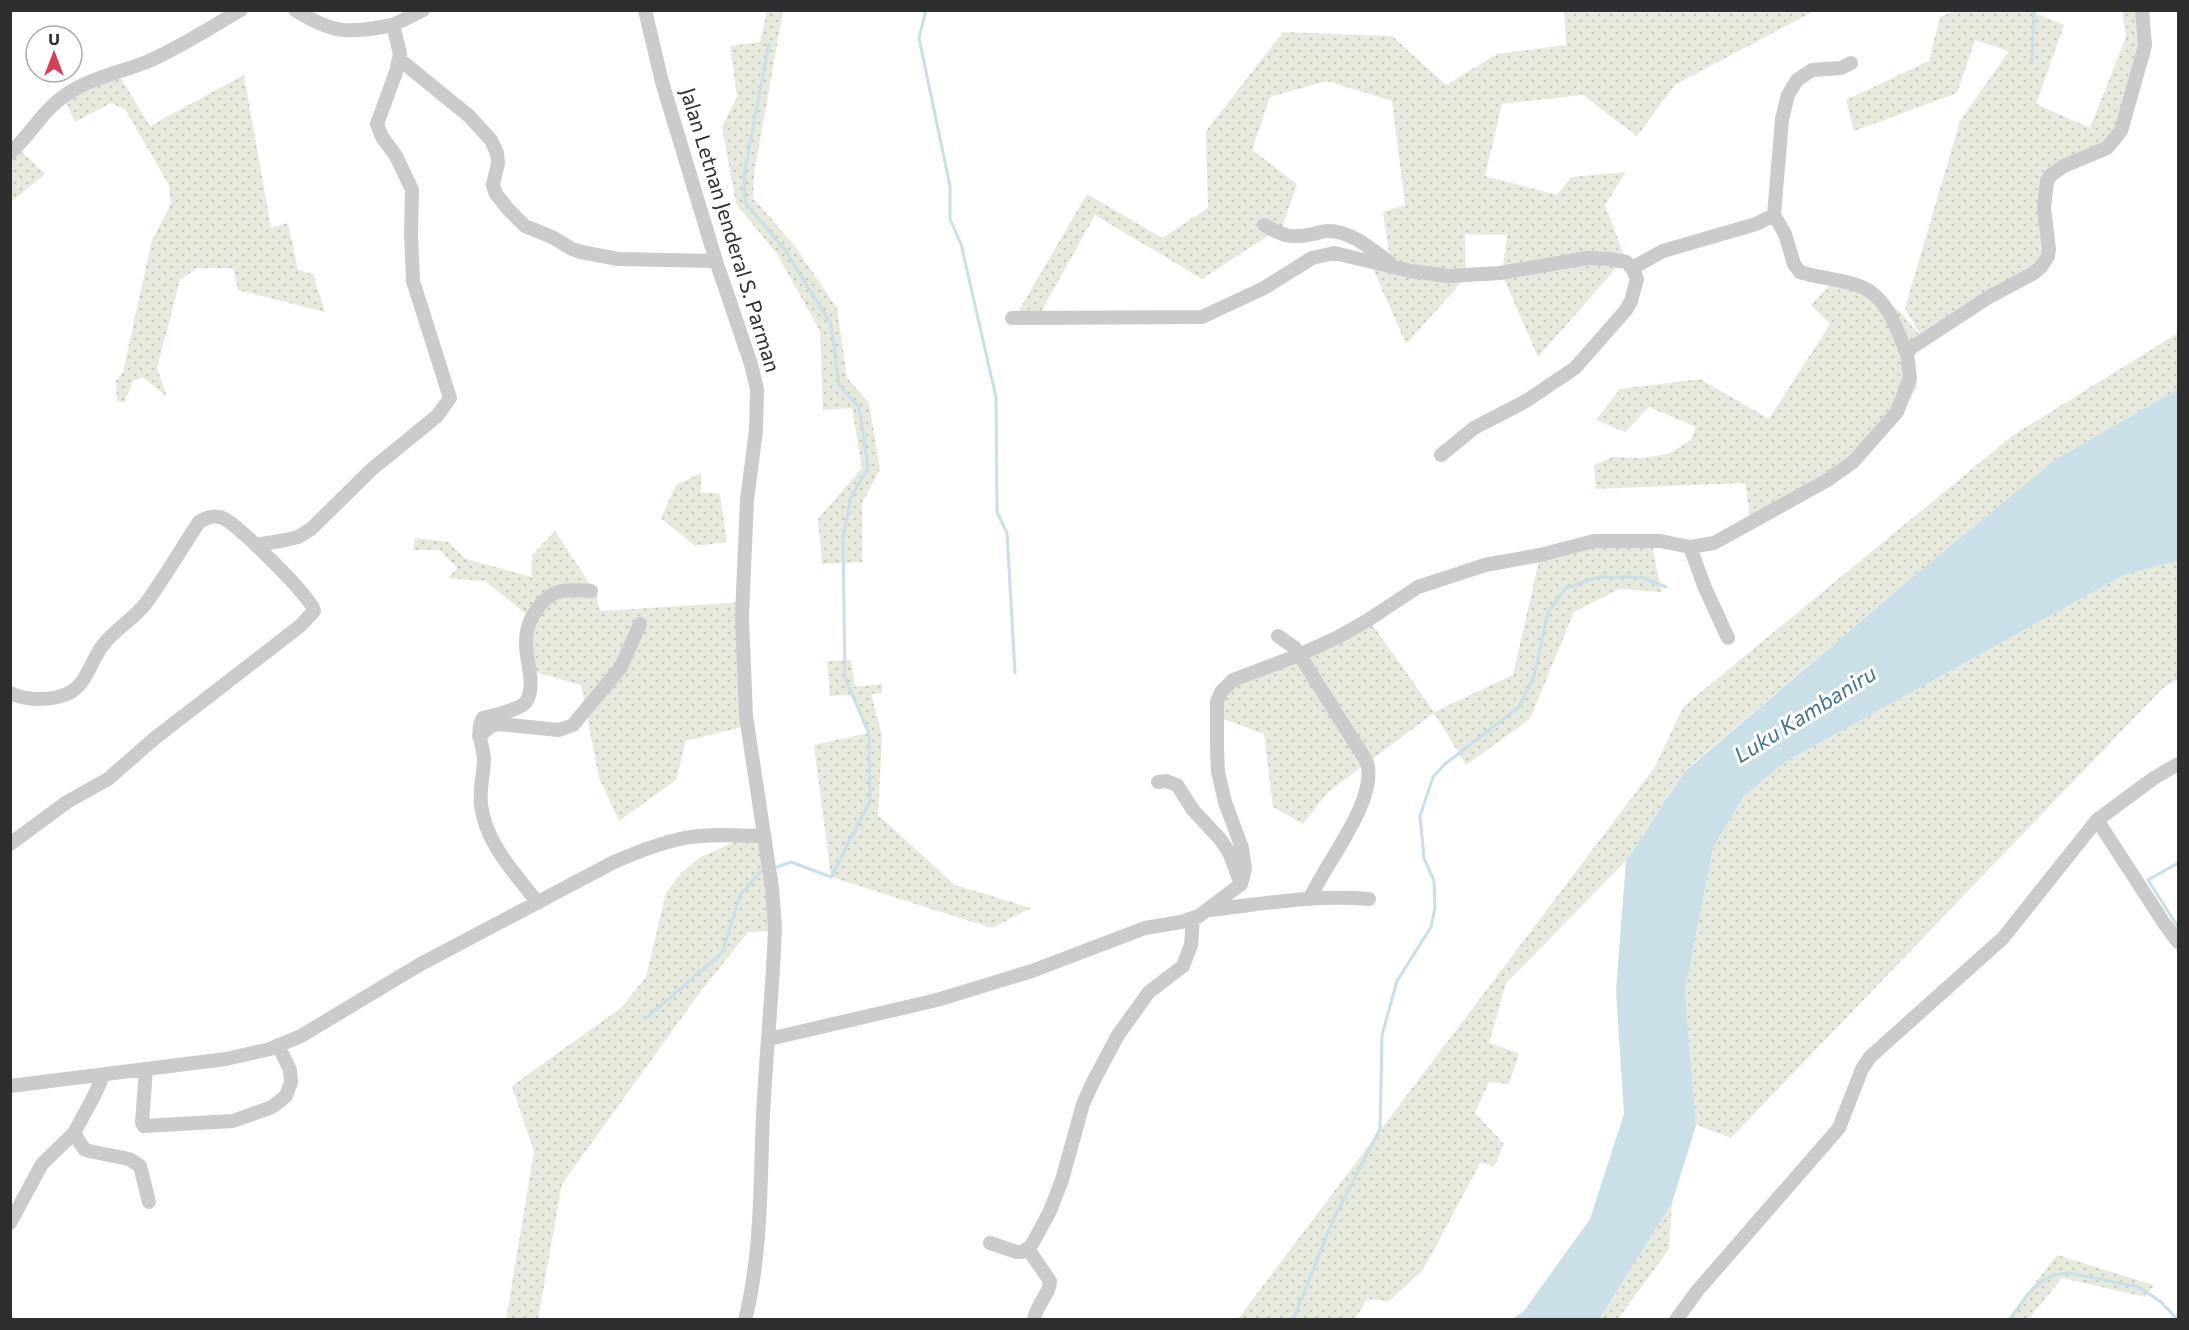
<svg xmlns="http://www.w3.org/2000/svg" width="2189" height="1330" viewBox="0 0 2189 1330" font-family="Commissioner,sans-serif">
  <defs>
    <pattern id="grass-dots" width="8" height="8" patternUnits="userSpaceOnUse" patternTransform="scale(1.5)"><rect width="8" height="8" fill="#e5eadd"/><path d="M2 2h.1M6 6h.1" fill="none" stroke="#c5c9be" stroke-width="1.8" stroke-linecap="round"/></pattern>
  </defs>
  <rect width="100%" height="100%" fill="#fff"/>
  <!-- grass -->
  <path fill="url(#grass-dots)" d="M767,11h16l-29,163 -1,24 41,47 43,63 10,70 22,25 11,66 -18,35v58l-40,2 -4,-45 44,-51 -10,-60 -29,2 -3,-79 -43,-77 -41,-50 -14,-77 15,-30 -7,-51 30,-4z
    M1564,11h250l-139,74 -38,51 -54,-41 -81,9 -17,72 72,19 14,-18 55,-5 -21,33 20,53 -87,99 -36,-83 5,-39 -42,-1 1,43 -60,67 -36,-82 21,5 -8,-55 22,-7 -13,-104 -65,-20 -57,16 -18,53 45,34 -14,41 -6,5 -75,49 -107,-64 -58,104h-23l73,-125 75,44 46,-30 -2,-77 77,-99 109,4 54,49 51,-31 69,-9z
    M1955,11h76l33,14 -28,79 54,24 36,-91 -4,-26h23l-18,115 -75,53 -4,14 4,65 -139,92 4,37 -13,23 -53,56 -100,57 -6,-40 -149,6 -2,-24 19,-8 31,1 24,-4 23,-14 5,-13 -47,-20 -24,25 -29,-12 24,-31 80,-10 69,40 61,-95 -19,-19 21,-22 47,11 22,19 22,26 -18,-31 55,-187 49,-70 -34,-11 -18,53 -103,38 -8,-31 83,-39 11,-44z
    M244,75l27,153 17,-5 10,47 15,4 12,38 -87,-22 -5,-22h-36l-17,12 -23,88 10,29 -24,-20 -10,4 -9,22 -7,-2 -1,-20 7,-9 29,-132 19,-36 -2,-19 -44,-76 -14,-6 -36,19 -10,-22 55,-23 30,49z
    M22,152l23,22 -34,28v-42z
    M2178,333v56l-122,70 -141,116 -231,196 -58,90 -120,122 -17,60 30,10 -10,31 -20,-2 -14,31 29,31 -10,23 -13,-5 -58,108 -34,31 -22,-2 -12,20 -118,1 418,-553 28,-60 329,-271z
    M701,473v19l19,2 7,48 -32,4 -34,-28 15,-33z
    M555,531l41,62 4,18 145,-9 5,123 -64,16 -10,39 -57,41 -20,-43 -18,-93 -50,-14 -3,-31 7,-19 -50,-40 -37,-3 9,-10 -17,-18h-27l2,-12 33,4 18,17 66,18v-22z
    M1594,544h58l9,48 -42,-3 -45,23 -44,107 -64,46 -32,-52 -106,79 -25,32 -30,-17 -9,-73 -46,-17 6,-25 146,-71 64,91 79,-37 27,-119z
    M2178,561v118l-15,9 -432,450 -35,-13 -11,-134 28,-143 31,-52 41,-34 341,-188z
    M851,660l4,27 27,-3v9l-11,1 11,41 -4,80 77,70 76,23 -39,20 -161,-51 -17,-132 55,-12 -18,-38 -21,1 -3,-35z
    M745,837h20l12,94 -29,1 -50,63 -136,189 -24,135 -32,1 28,-169 -22,-65 109,-78 25,-31 20,-84 16,-21 17,-14z
    M1672,1203l-3,46 -51,70 -18,1z
    M2057,1255l97,30 -9,12 -83,-19 -33,41h-22z"/>
  <!-- water -->
  <path fill="#cadfe8" d="M2178,389v172l-52,13 -341,188 -41,34 -31,52 -28,143 11,134 -24,78 -72,116h-88l12,-8 66,-92 34,-105 -8,-124 10,-129 58,-89 231,-197 141,-116z"/>
  <g fill="none" stroke-linecap="round" stroke-linejoin="round">
    <!-- stream -->
    <path stroke="#cadfe8" stroke-width="3" d="M926,10l-7,28 31,148v33l11,25 35,153 1,115 10,21 8,140
      M769,44l-25,131 1,27 40,48 46,74 8,61 20,22 9,61 -17,29 -8,41 2,140 24,56 1,67 -39,76 -40,-15 -17,6
      M2032,61l2,-51
      M2178,863l-30,17 30,47
      M645,1019l77,-66 18,-58 20,-23 4,-1
      M1293,1320l40,-100 47,-91 2,-94 15,-54 34,-54 4,-19 -1,-27 -10,-23 -4,-42 13,-39 11,-12 75,-58 15,-31 14,-64 18,-24 33,-11h42l25,10
      M2010,1320l17,-25 15,-14 12,-6 15,-2 70,14 22,15 17,18"/>
    <!-- minor -->
    <path stroke="#cbcbcb" stroke-width="14" d="M295,10c40,25 53,23 98,15
      M645,10l17,72 54,179 35,103 6,25 -1,41 -9,70 -5,116 4,100 26,172 3,39c-2,63 -9,125 -12,188 -3,67 -1,138 -18,205
      M399,59l70,57 22,24 6,13 1,10 -5,22 3,9 12,15 17,17 27,11 20,12 9,3 37,7 98,2
      M1851,63l-10,5 -29,2 -15,10 -9,15 -6,24 -8,96 11,19 9,30 6,8c21,7 45,7 64,16 24,11 34,44 43,66
      M10,153c20,-17 31,-41 54,-57 24,-17 53,-23 80,-33 34,-14 65,-35 97,-53
      M1264,225c19,11 28,14 49,9 5,-1 10,-3 14,-3 23,-1 46,19 63,32
      M1632,268l31,-17 93,-27 18,-9
      M1012,318l190,-1 62,-29 48,-30 22,-5 77,18 38,5 51,-3 87,-15 22,1 17,3 6,6 5,11 -6,22 -5,9 -51,58 -49,33 -52,27 -33,27
      M256,545l30,-5 12,-3 13,-8 61,-60 65,-53 13,-18 -37,-117 -2,-47 1,-44 -16,-34 -14,-19 -5,-13 19,-52 4,-18 -7,-29 30,-15
      M1690,547l15,41 23,50
      M1278,636l17,12 65,103c2,4 6,8 7,12 11,37 -42,101 -57,135
      M10,693c16,8 43,8 59,0 18,-9 22,-33 34,-48 12,-16 31,-26 43,-42 19,-26 35,-54 53,-81 8,-5 16,-8 26,-3 15,9 87,78 89,92l-14,15 -145,112 -47,41 -41,23 -57,42
      M479,736l12,-10 8,-2 60,6 14,-5 48,-58 19,-43
      M1158,782l8,-1 11,4 16,25 27,29 9,13 12,32
      M2097,820l67,103 14,19
      M538,903c-24,-31 -52,-59 -57,-98 -2,-16 3,-31 3,-46 -1,-15 -9,-27 -1,-41 10,-3 37,-8 43,-16 11,-17 -1,-42 0,-60 0,-12 4,-24 12,-34 13,-20 30,-19 53,-17
      M1210,910c53,-6 105,-16 159,-11
      M769,1039l168,-39 95,-29 113,-43 36,-6 18,-6 42,-32 4,-15 -3,-21 -17,-46 -7,-30 -1,-24v-46l4,-10 12,-12 66,-25 39,-18 30,-17 50,-33 67,-22 55,-10 54,-14h66l30,6 24,-4 112,-62 27,-19 44,-50 13,-34 -3,-24 4,-6 78,-51 45,-24 7,-6 7,-11 1,-7 -5,-41 3,-27 4,-6 13,-9 43,-18 14,-17 22,-78 2,-8 -3,-35
      M146,1069l-4,54 2,3 89,-5 39,-14 14,-11 5,-14 -1,-12 -12,-25
      M10,1086l216,-27 44,-10 31,-13 118,-71 195,-103c23,-10 46,-19 70,-24 26,-5 54,-2 80,-2
      M74,1133l10,16 5,2 40,8 11,7 9,36
      M10,1223l32,-59 32,-31 19,-35 11,-24
      M990,1243l27,9h5l9,-6 19,-35 12,-31 21,-76 10,-22 25,-47 31,-43 34,-26 8,-21 2,-27
      M1028,1249l22,32c0,14 -14,23 -16,39
      M1676,1320l22,-30 141,-162 23,-59 8,-12 133,-119 94,-118 57,-42 24,-14"/>
  </g>
  <g text-anchor="middle" stroke-width="6" stroke-linejoin="round" paint-order="stroke">
    <!-- street labels -->
    <g font-size="21" fill="#2e2e2e" stroke="#fff">
      <text transform="translate(730 230) rotate(73)" y="7">Jalan Letnan Jenderal S. Parman</text>
    </g>
    <!-- water labels -->
    <g font-size="22" font-style="italic" fill="#437389" stroke="#fff">
      <text transform="translate(1805 714) rotate(-32)" y="8">Luku Kambaniru</text>
    </g>
  </g>
  <!-- border -->
  <rect width="2189" height="1330" fill="none" stroke="#2e2e2e" stroke-width="24"/>
  <!-- north arrow -->
  <g transform="translate(54 54)"><circle r="28" fill="#ffffff" stroke="#ababab" stroke-width="1.5"/>
  <path d="M0-4.5L10 22L0 15L-10 22Z" fill="#d63f55"/>
  <text y="-9" font-size="16" font-weight="bold" text-anchor="middle" fill="#2e2e2e">U</text>
  </g>
</svg>
